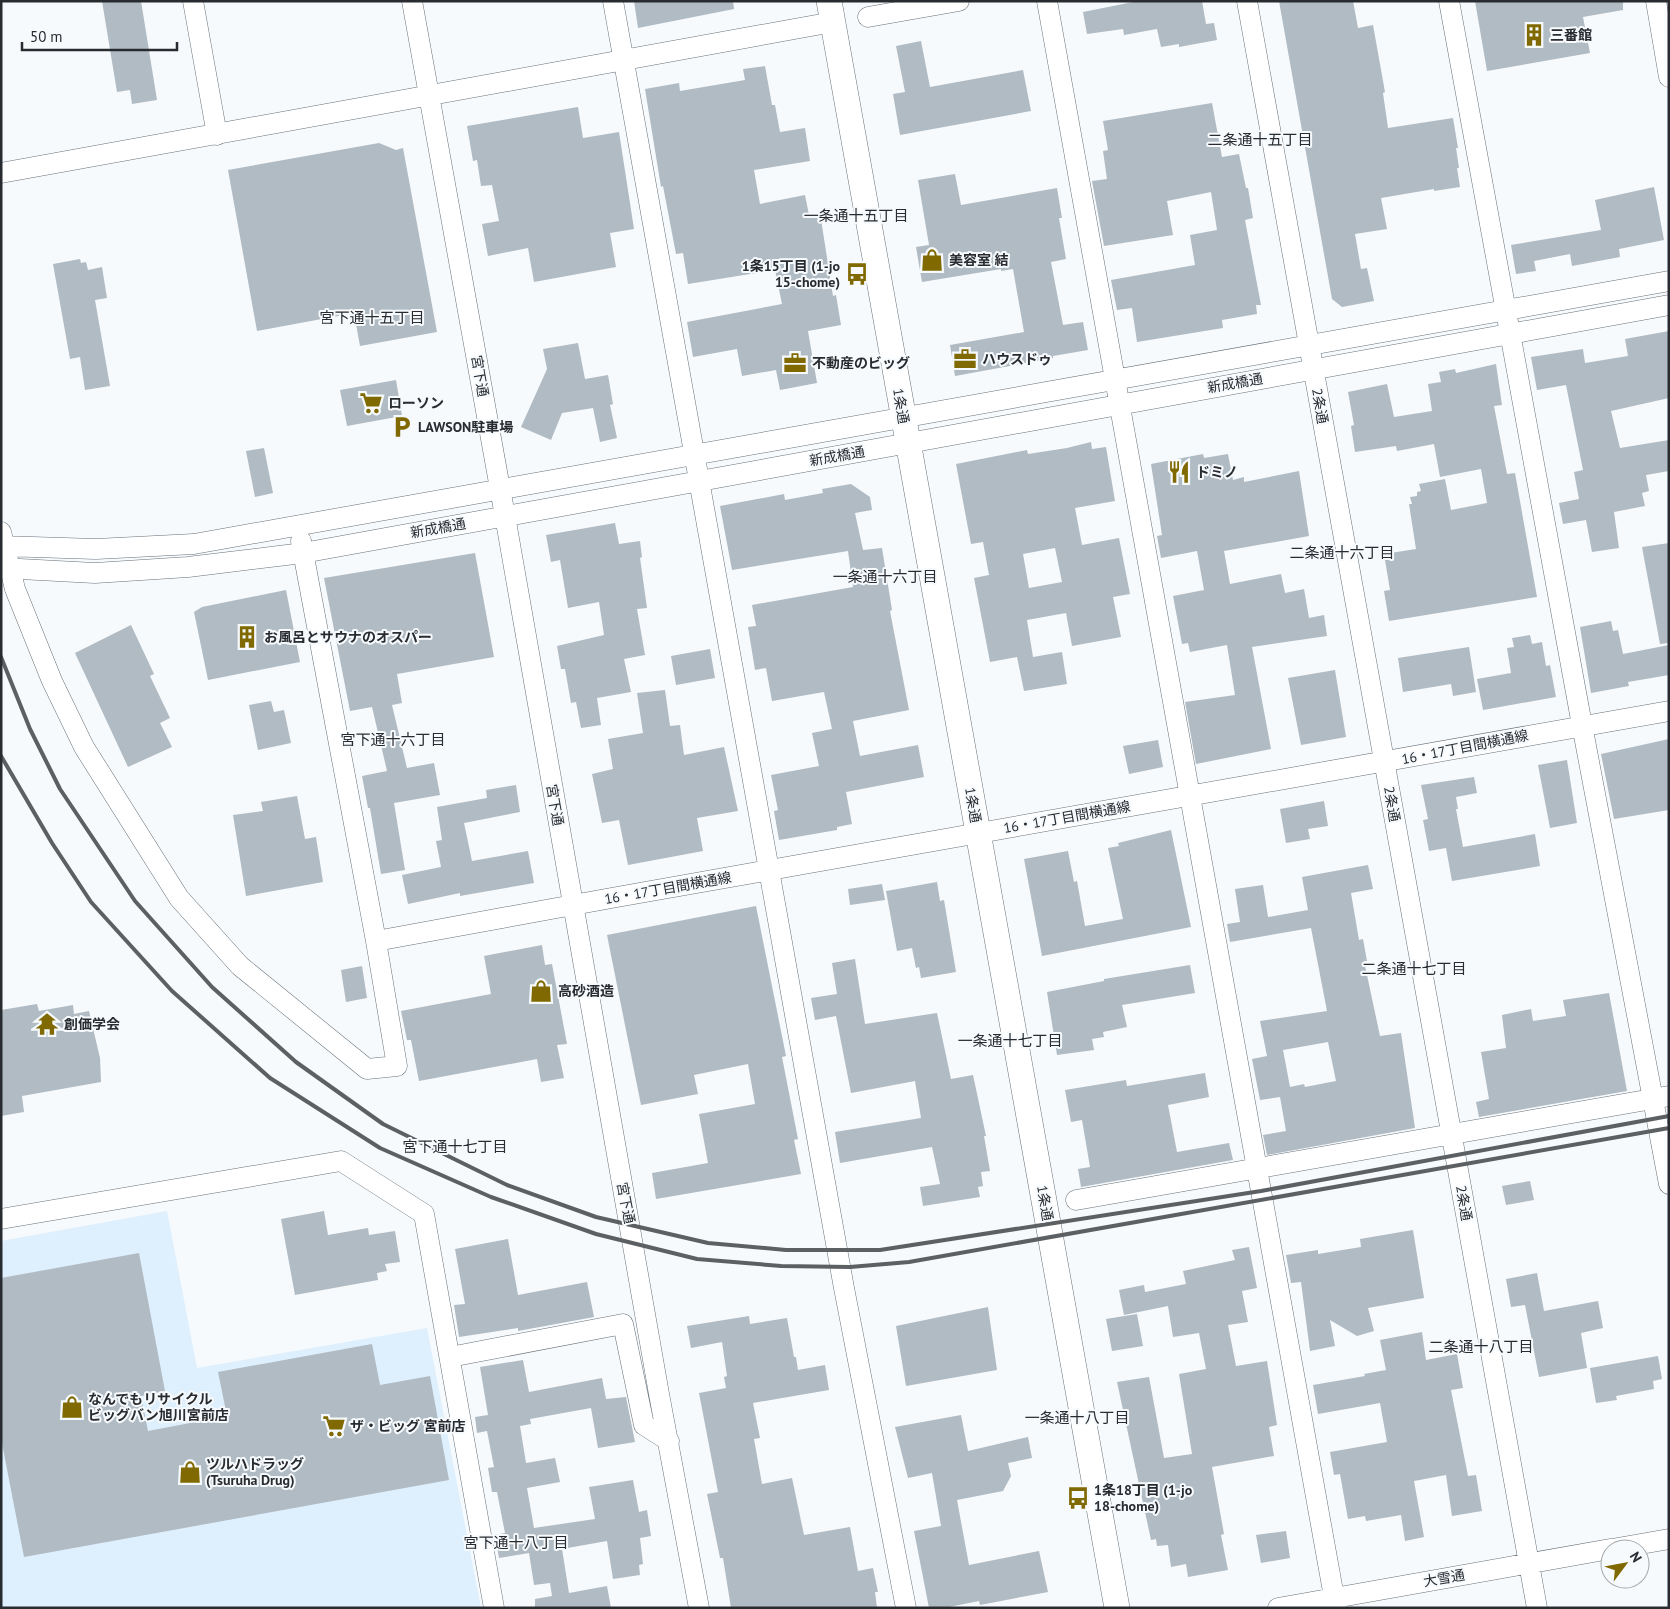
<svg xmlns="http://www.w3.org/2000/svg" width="1670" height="1609" viewBox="0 0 1670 1609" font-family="'PT Sans','Noto Sans JP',sans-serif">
  <rect width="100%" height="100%" fill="#f6fafd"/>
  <!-- built -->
  <path fill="#deeffd" d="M167,1211l30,157 230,-40 54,280h-480v-367z"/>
  <!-- building -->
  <path fill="#b1bbc3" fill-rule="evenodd" d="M102,1h39l16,99 -25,4 -2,-14 -13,2z
    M634,1h99l1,8 -96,19z
    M1138,1h64l4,23 8,-1 3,17 -38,7v-3l-18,3 -4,-18 -33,6 -1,-6 -36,5 -4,-22z
    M1279,1h74l5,27 15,-3 12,67 -2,1 5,35 65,-10 5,30h-2l3,20h-2l3,19 -26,4v-2l-53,9 6,31 -32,5 6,35 6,-1 7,33 -32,6 -10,-8z
    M1475,1h148v9l-40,7 7,36 -103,18z
    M921,41l9,46 93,-17 8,41 -131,24 -7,-41 12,-2 -9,-46z
    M765,66l7,39h3l5,27 25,-4 5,33 -56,9 6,34 45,-9 4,20 11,-2 13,83 3,-1 5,30 -33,6 9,52 -37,7 -4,-20 -34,6 -5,-27 -44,8 -6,-35 95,-18 -7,-34 -87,14 -5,-31 -7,1 -13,-68 -2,1 -16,-98 34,-6 1,8 65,-11 -2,-11z
    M1212,103l10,54 17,-3 7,34h2l5,30 -8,2 16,85h-5l1,9 -35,6 1,8 -86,14 -5,-34 -15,2 -6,-30 84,-15 -5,-30 27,-5 -6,-38 -44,9 6,34 -69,11 -12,-65 15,-2 -4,-28 5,-1 -5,-29z
    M578,107l5,31 36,-6 15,97 -24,4 6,34 -82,15 -6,-34 -40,8 -6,-32 17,-3 -7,-36 -11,1 -4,-26 -4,1 -6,-35z
    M379,143l17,7 7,-2 34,184 -77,14 -6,-33 -97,18 -29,-161z
    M955,174l6,31 96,-17 5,30h-3l7,41 -15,3 12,63 20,-3 5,28 -35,6v2l-98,18 -5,-31 74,-13 -11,-63 -12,2v-2l-79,13 -6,-35 13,-2 -11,-65z
    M1654,187l10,53 -45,9 1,8 -48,9 -2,-12 -36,7 2,10 -20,3 -5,-29 90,-15 -6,-30z
    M80,259l1,4 5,-1 2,8 14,-3 5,31 -12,2 15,86 -25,4 -5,-33 -10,2 -17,-95z
    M1669,331v67l-58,13 9,37 49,-8v31l-23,4 3,16 -7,2 3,13 -31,6 5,36 -27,4 -6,-32 -23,4 -4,-21 20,-4 -5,-27 9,-2 -17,-85 -29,5 -6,-33 52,-8 2,14 43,-7 -3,-17z
    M578,343l7,36 23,-4 5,29 -3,1 7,33 -17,4 -7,-34 -31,5 -11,27 -30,-13 26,-58 -4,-20z
    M1496,364l6,41 -8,1 13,68 8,-1 22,124 -148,24 -5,-30 6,-1 -6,-36 32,-5 -7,-45h3l-2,-7 7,-1v-4l4,-1 -2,-7 26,-5 6,31 36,-7 -6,-34 -41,8 -6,-33 -37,7 -1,-5 -41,6 -4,-26 3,-1 -6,-33 39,-8 7,33 38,-6 -4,-27 13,-2 -2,-10 16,-3 1,4z
    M396,380l6,36 -55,10 -7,-36z
    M1091,442l1,7 14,-2 9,54 -40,7 7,37 37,-7 11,56 -17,3 8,40 -49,9 -6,-33 -39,7 6,37 29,-5 5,32 -43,7 -7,-34 -27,5 -16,-84 15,-3 -6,-33 -12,2 -15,-80 71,-14 1,4 39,-6zM1055,548l7,34 -33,6 -6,-34z
    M264,448l9,45 -18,4 -9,-46z
    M1203,454l1,4 24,-4 5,26 11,-3v5l55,-11 10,65 -85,15 6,33 51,-10 4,19 19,-4 5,29 15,-3 3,21 -75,11 19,102 -75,15 -11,-62 50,-7 -8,-50 -37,7 -2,-9 -6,1 -9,-48 31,-6 -7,-39 -36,7 -4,-22 5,-1 -11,-71z
    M851,484l19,13 2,13 -17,3 8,37 19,-2 10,62 -2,1 19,99 -56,11 7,35 58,-11 6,32 -78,15 6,32 -15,3v3l-58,10 -5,-29 4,-1 -7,-35 48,-9 -7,-33 20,-4 -8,-37 -52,9 -6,-33 -11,2 -7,-43 8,-1 -4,-21 101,-18 -5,-36 -116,19 -12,-64 64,-12 1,6 38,-7 -1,-4z
    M615,523l4,21 21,-3 2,16 -2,1 7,50 -10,1 8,46 -21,4 7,33 -34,6 4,27 -20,3 -5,-26 -5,1 -6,-34h-4l-4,-23 47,-11 -5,-33 -31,6 -8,-48 -9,2 -5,-27z
    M1669,543v100l-9,1 -18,-97z
    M475,553l19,104 -97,17 5,29 -10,2 15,63 27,-5 6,32 -46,8 11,67 -24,4 -11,-66h-2l-6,-32 25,-5 -15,-64 -22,4 -26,-133z
    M286,590l14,72 -92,18 -14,-68 8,-5z
    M1611,621l2,10 5,-1 5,24 46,-9v30l-41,7 1,4 -38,7 -11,-66z
    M131,625l23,49 -4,2 20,42 -10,5 12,24 -44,20 -53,-114z
    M1530,635l2,9 10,-2 4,24 4,-1 6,32 -73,13 -6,-31 34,-6 -4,-25 7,-1 -2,-9z
    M1469,647l7,45 -23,4 -2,-12 -48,8 -5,-34z
    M710,649l5,29 -39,7 -5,-29z
    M1335,670l11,67 -45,8 -13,-67z
    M665,690l5,36 10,-1 4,30 40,-8 14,64 -41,7 6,33 -75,14 -9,-45 -17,3 -10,-49 21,-5 -5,-30 35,-6 -6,-40z
    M271,701l3,11 10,-2 7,33 -33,7 -9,-45z
    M1669,739v71l-55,9 -13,-65z
    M1158,740l5,27 -34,7 -6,-28z
    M1567,760l10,63 -27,5 -12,-63z
    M1474,777l3,16 -21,4 2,12h-2l7,38 72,-13 5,32 -88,15 -6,-33 -17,3 -6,-31 5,-1 -7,-34z
    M516,785l4,27 -56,11 8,38 56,-10 6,32 -74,13v-3l-52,11 -6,-29 39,-8 -5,-26 6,-1 -5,-33 50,-9 -1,-8z
    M297,796l8,43 11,-2 7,45 -77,14 -13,-81 30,-4 -2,-9z
    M1324,801l4,25 -20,3 2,10 -24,4 -6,-34z
    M1171,830l20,97 -149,29 -18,-97 44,-8 6,31 3,-1 8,45 38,-7 -15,-71 11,-2 -1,-3z
    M1368,865l5,24 -22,4 8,47 4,-1 4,22h-3l16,75 21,-3 14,95 -148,27 -4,-20 23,-4 -6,-34 -20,3 -8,-41 15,-3 -7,-35 67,-10 -16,-83 -81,14 -3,-18 13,-2 -5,-33 28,-4 5,32 40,-7 -6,-33zM1328,1042l8,39 -31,6 -1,-3 -14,3 -7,-37z
    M937,882l3,19 4,-1 12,72 -35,6 -2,-11 -3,1 -4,-20 -15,3 -11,-60z
    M882,884l3,16 -35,5 -2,-16z
    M756,906l30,150 -4,1 16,82 -4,1 7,34 -145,25 -4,-26 56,-10 -9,-49 56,-10 -7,-40 -54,11 4,19 -57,11 -34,-170z
    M542,945l3,20 7,-1 15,80 -10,1 7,33 -23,4 -4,-23 -118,22 -8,-41h-4l-6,-29 90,-17 -7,-38z
    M855,959l10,65 72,-11 14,66 22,-4 13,61h-2l6,35 -9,1 2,14 -5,1 2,10 -57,9 -3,-19 20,-3 -8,-37 -92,16 -5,-31 86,-14 -6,-37 -64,12 -15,-77 -21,4 -4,-22 26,-4 -5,-31z
    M1190,965l5,28 -73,12 5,22 -24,5 1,5 -12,2 2,11 -37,5 -10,-63 57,-11v-2z
    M362,966l5,32 -21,4 -5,-32z
    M1609,993l18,98 -148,26 -3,-15 13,-3 -8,-47 25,-4 -4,-33 29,-6 2,12 33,-5 -3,-16z
    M37,1004l2,7 34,-6 1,9 15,-3 11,47 1,24 -79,14 2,16 -23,4v-106z
    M1205,1073l4,24 -41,8 9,47 52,-9 4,17 -152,27 -3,-18 12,-2 -8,-47 -11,2 -6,-32 61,-10 1,6z
    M1530,1181l4,19 -28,5 -4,-19z
    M324,1211l4,24 40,-7 1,7 26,-4 5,31 -15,2 2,7 -10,2 1,7 -83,15 -14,-76z
    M1413,1230l11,68 -56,10 6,23 -17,5 -27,-16 5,26 -25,5 -9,-69 -10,1 -5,-28 32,-5v4l43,-7 -1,-8z
    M508,1239l10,56 69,-13 7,35 -76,14v-3l-59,9 -5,-32 11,-1 -10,-55z
    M1249,1247l8,41 -15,3 6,31 -20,3 8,41 31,-5 10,64 -8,2 5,29 -62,11 12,67 -3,1 7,35 -40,7 -2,-13 -15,3 -3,-22 -11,1 -1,-7 -5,1 -34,-158 32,-5 15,81 28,-4 -13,-80 27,-5 -7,-36 -26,4 -5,-31 -44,9 -5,-25 25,-5 1,7 41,-8 -3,-13 52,-11 -3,-10z
    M139,1253l26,138 -24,5 7,35 79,-15 -9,-44 154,-28 8,41 50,-9 19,104 -425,77 -23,-119v-160z
    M1537,1273l7,38 54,-10 5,27 -22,5 6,35 -48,9 -14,-72 -14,2 -5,-28z
    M988,1307l9,63 -91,16 -10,-60z
    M1137,1314l6,32 -31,5 -6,-32z
    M749,1316l1,8 37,-6 7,39h2l2,13 27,-5 4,25 -76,13 7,35 -6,1 8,45 30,-6 12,57 46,-8 8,44 15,-3 5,24h-3l2,16h-146l-8,-50h-3l-13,-64 11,-2 -19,-99 27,-5 -2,-11 3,-1 -5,-34 -31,6 -4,-22z
    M1422,1332l4,28 31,-6 6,34 -12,2 17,86 8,-1 6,36 -30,5 -6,-41 -32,6 10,56 -19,4 -4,-26 -35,6 -1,-5 -17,3 -8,-45 -6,1 -4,-23 57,-10 -7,-39 -62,11 -5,-29 52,-9 -1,-2 22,-4 -6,-30z
    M1658,1356l4,23 -9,2 1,8 -38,7 1,4 -21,3 -6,-35z
    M523,1360l6,32 73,-14 4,21 20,-2 9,45 -37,6 -7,-40 -61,11 1,5 -11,2 6,37 29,-5 5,24 -33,6 7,40 61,-9 -6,-32 44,-7 6,32 8,-2 4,26 -11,2 3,26 -4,1 1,10 -27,4 -6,-38 -45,8 7,44 38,-7 4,22h-76v-9l17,-3 -2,-13 -16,2 -5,-32 -30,5 -4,-23 10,-2 -8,-41h-5l-4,-24 6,-1 -7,-36 -10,2 -2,-16 13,-2 -8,-48z
    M961,1415l7,36 60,-14 4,21 -24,5 3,13 -8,15 -46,9 12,65 70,-14 9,41 -68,13 -1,-4 -35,7h-15l-15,-77 27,-5 -9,-53 -24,5 -13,-51z
    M1286,1531l4,27 -29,5 -5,-28z"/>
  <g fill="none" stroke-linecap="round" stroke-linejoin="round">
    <defs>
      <path id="minor" d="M193,1l24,134
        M412,1l93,515 154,878 40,214
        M613,1l231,1287 62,320
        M1047,1l289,1607
        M1247,1l290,1607
        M1449,1l133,724 87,459
        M1656,1l13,76
        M868,17l91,-16
        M1,173l832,-151
        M1,532l14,57 37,92 32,66 95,151 61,68 127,103 30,-3 -21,-125 -75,-400
        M1,546l95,3 98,-5 1475,-263
        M1,568l94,5 93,-6 115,-14 1366,-248
        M376,941l241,-44 1052,-186
        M1076,1200l593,-104
        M1,1219l340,-58 83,53 70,394
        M450,1357l173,-33 21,101 25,16
        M1612,1549l57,-10
        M1278,1608l332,-59"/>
      <path id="major" d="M829,1l288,1607"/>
    </defs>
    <!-- minor casing -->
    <use href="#minor" stroke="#687178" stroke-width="21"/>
    <!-- major casing -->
    <use href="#major" stroke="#687178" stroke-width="26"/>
    <!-- minor -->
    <use href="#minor" stroke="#fff" stroke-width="20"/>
    <!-- major -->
    <use href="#major" stroke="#fff" stroke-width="25"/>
    <!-- rail -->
    <path stroke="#5c6063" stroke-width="4" d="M1,657l29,72 30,60 75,112 77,86 84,75 87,62 124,61 89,32 112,26 78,7h94l381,-59 408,-75
      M1,756l51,87 39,59 81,89 98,87 110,70 111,49 105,37 101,25 84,7 69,1 59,-5 760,-134"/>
  </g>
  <!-- icons -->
  <defs>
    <symbol id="building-bare" viewBox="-9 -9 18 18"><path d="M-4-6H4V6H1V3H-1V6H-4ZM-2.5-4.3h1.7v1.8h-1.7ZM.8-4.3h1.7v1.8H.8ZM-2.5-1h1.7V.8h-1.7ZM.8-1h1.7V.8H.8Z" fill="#806901" stroke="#f6fafd" stroke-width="2.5" paint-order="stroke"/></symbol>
    <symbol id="shop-bare" viewBox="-9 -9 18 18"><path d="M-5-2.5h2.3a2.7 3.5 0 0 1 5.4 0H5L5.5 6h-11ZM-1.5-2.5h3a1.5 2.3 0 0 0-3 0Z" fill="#806901" stroke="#f6fafd" stroke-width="2.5" paint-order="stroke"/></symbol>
    <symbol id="bus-bare" viewBox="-9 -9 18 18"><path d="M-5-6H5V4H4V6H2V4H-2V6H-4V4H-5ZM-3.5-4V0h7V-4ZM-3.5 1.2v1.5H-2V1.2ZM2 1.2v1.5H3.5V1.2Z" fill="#806901" stroke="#f6fafd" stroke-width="2.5" paint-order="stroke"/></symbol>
    <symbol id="office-bare" viewBox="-9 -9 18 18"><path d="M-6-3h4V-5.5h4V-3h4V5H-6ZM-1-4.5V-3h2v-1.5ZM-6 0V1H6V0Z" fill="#806901" stroke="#f6fafd" stroke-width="2.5" paint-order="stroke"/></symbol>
    <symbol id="supermarket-bare" viewBox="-9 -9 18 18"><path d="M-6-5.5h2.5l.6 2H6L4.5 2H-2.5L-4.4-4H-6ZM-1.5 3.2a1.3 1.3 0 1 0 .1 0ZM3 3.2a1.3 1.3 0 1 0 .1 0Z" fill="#806901" stroke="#f6fafd" stroke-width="2.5" paint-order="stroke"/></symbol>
    <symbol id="parking-bare" viewBox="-9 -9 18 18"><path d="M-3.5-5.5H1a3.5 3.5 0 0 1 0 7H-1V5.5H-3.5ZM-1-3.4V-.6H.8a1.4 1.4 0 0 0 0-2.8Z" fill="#806901" stroke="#f6fafd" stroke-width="2.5" paint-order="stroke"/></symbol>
    <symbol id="restaurant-bare" viewBox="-9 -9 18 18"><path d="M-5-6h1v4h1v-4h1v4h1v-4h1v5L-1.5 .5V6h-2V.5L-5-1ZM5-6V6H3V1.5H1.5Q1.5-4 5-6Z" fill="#806901" stroke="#f6fafd" stroke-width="2.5" paint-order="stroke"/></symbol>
    <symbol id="temple-bare" viewBox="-9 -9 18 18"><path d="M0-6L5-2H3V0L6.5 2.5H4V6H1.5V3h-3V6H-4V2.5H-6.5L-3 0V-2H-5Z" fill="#806901" stroke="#f6fafd" stroke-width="2.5" paint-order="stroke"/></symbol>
  </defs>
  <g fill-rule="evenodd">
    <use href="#building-bare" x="1518" y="19" width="32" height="32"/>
    <use href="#shop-bare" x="916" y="244" width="32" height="32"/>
    <use href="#bus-bare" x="841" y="258" width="32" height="32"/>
    <use href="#office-bare" x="949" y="343" width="32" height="32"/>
    <use href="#office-bare" x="779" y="347" width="32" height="32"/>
    <use href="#supermarket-bare" x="355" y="387" width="32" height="32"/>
    <use href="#parking-bare" x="386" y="411" width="32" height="32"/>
    <use href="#restaurant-bare" x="1163" y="456" width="32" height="32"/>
    <use href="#building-bare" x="231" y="621" width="32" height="32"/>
    <use href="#shop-bare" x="525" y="975" width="32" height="32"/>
    <use href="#temple-bare" x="31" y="1008" width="32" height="32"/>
    <use href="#shop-bare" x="56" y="1391" width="32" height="32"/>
    <use href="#supermarket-bare" x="318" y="1410" width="32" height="32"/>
    <use href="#shop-bare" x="174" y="1456" width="32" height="32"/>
    <use href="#bus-bare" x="1062" y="1482" width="32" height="32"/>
  </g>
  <g text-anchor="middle" stroke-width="4" stroke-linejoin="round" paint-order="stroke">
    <!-- poi labels -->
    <g font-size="14" font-weight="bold" fill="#282c30" stroke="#f6fafd" text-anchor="start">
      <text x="1550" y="40">三番館</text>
      <text x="949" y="265">美容室 結</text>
      <text x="840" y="271" text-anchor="end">1条15丁目 (1-jo<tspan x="840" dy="16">15-chome)</tspan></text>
      <text x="982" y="364">ハウスドゥ</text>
      <text x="812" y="368">不動産のビッグ</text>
      <text x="388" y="408">ローソン</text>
      <text x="418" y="432">LAWSON駐車場</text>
      <text x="1196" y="477">ドミノ</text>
      <text x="264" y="642">お風呂とサウナのオスパー</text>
      <text x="558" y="996">高砂酒造</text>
      <text x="64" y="1029">創価学会</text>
      <text x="88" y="1404">なんでもリサイクル<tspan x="88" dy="16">ビッグバン旭川宮前店</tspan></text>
      <text x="350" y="1431">ザ・ビッグ 宮前店</text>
      <text x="206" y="1469">ツルハドラッグ<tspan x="206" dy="16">(Tsuruha Drug)</tspan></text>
      <text x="1094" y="1495">1条18丁目 (1-jo<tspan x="1094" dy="16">18-chome)</tspan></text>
    </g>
    <!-- street labels -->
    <g font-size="14" fill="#282c30" stroke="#f6fafd">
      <text transform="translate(480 376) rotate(80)" y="5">宮下通</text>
      <text transform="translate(1235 383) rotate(-10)" y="5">新成橋通</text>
      <text transform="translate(901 406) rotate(80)" y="5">1条通</text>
      <text transform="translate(1320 406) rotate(80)" y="5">2条通</text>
      <text transform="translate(837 456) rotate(-10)" y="5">新成橋通</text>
      <text transform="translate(438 528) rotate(-10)" y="5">新成橋通</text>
      <text transform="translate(1465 747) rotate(-11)" y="5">16・17丁目間横通線</text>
      <text transform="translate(1392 804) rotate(80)" y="5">2条通</text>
      <text transform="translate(555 805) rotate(80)" y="5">宮下通</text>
      <text transform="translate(973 805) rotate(80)" y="5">1条通</text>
      <text transform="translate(1067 817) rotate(-10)" y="5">16・17丁目間横通線</text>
      <text transform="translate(668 888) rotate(-10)" y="5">16・17丁目間横通線</text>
      <text transform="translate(626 1203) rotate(79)" y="5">宮下通</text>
      <text transform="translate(1045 1203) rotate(80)" y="5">1条通</text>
      <text transform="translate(1464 1203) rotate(80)" y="5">2条通</text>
      <text transform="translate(1444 1578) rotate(-10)" y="5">大雪通</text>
    </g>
    <!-- neighbourhood labels -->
    <g font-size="15" fill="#282c30" stroke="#f6fafd">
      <text x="1260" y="145">二条通十五丁目</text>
      <text x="856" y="221">一条通十五丁目</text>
      <text x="372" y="323">宮下通十五丁目</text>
      <text x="1342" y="558">二条通十六丁目</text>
      <text x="885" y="582">一条通十六丁目</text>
      <text x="393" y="745">宮下通十六丁目</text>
      <text x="1414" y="974">二条通十七丁目</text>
      <text x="1010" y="1046">一条通十七丁目</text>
      <text x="455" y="1152">宮下通十七丁目</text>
      <text x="1481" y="1352">二条通十八丁目</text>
      <text x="1077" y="1423">一条通十八丁目</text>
      <text x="516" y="1548">宮下通十八丁目</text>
    </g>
  </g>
  <!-- border -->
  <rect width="1670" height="1609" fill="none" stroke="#282c30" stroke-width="5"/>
  <!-- north arrow -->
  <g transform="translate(1625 1564) rotate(58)"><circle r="24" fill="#f6fafd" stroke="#a4a8ab"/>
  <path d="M0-4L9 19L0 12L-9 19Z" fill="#806901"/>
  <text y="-8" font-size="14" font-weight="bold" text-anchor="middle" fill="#282c30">N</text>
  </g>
  <!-- scale -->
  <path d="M22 42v8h155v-8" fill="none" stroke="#282c30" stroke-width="2.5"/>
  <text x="30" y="42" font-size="15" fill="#282c30" stroke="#f6fafd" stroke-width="4" paint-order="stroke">50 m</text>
</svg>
